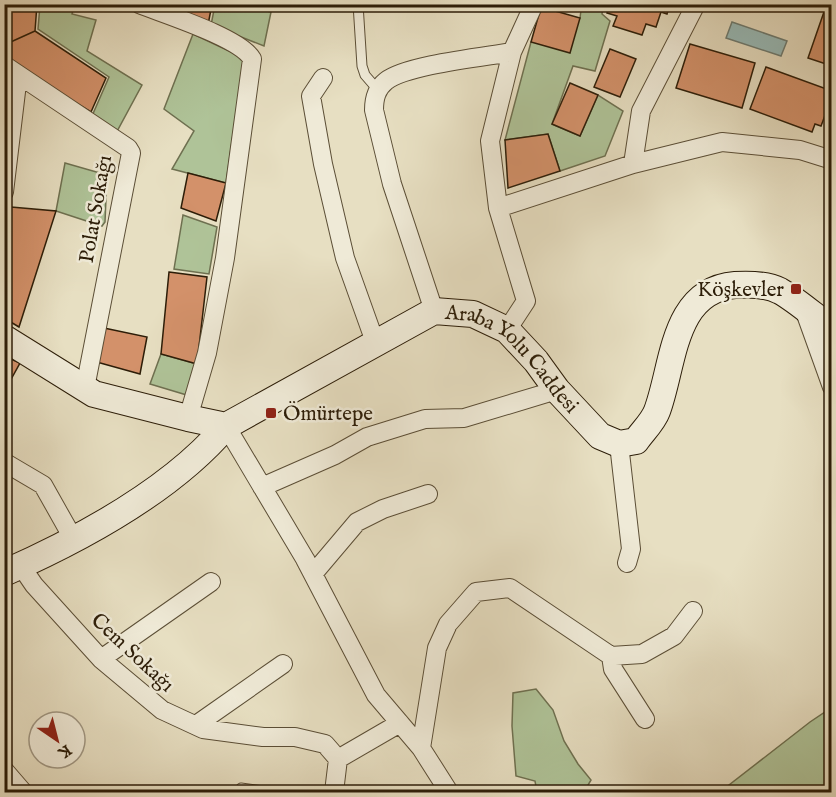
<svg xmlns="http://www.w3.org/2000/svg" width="836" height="797" viewBox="0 0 836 797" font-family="'IM FELL English',serif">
  <rect width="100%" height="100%" fill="#e7dfc2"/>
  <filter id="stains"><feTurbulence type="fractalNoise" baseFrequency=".00333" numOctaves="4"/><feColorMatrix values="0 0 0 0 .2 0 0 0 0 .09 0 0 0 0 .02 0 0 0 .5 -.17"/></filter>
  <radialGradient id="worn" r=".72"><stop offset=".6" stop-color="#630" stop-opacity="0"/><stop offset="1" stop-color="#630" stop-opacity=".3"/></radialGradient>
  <!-- green -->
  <path fill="#afc398" stroke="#6e7050" stroke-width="1.5" d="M40,5h34l-2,9 24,6 -9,31 55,34 -27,50 -23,-19 17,-39 -71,-48z
    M215,5h24l32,7 -7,34 -53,-21z
    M569,5h34l-1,9 8,7 -15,50 -22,-5 -21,58 28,12 18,-41 25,16 -18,45 -45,15 -12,-37 -43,6 26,-98 49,-24 1,-8z
    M193,34l51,24 -18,125 -54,-14 22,-38 -30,-22z
    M65,163l42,12 -2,47 -3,4 -46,-15z
    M183,215l34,12 -8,47 -35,-5z
    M161,354l36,10 -7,32 -40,-12z
    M536,689l17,21 11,31 14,23 13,16 -7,12h-47l-2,-11 -19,-5 -4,-50 1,-33z
    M831,708v84h-111l90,-70z"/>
  <!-- water -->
  <path fill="#98bcba" stroke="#6d7c73" stroke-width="1.5" d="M732,22l55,19 -6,15 -55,-18z"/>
  <!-- building -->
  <path fill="#d3916a" stroke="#2c1d08" stroke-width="1.5" d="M23,4h14l-2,27 -31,14v-33z
    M185,4h27l-4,21 -26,-8z
    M610,4h60l-3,10 -6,-2 -5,15 -10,-3 -4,11 -29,-9 4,-10 -10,-3z
    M541,7l39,11 -10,35 -39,-11z
    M825,9l7,2v55l-24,-8z
    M35,31l71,47 -15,34 -87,-52v-15z
    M690,44l65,19 -13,45 -66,-20z
    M610,49l26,10 -16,38 -26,-10z
    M766,67l66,24v6l-11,29 -6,-2 -3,8 -62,-23z
    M570,83l28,12 -18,41 -28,-12z
    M548,134l12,37 -52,17 -3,-48z
    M188,173l38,10 -10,38 -35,-13z
    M11,207l45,4 -37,116 -15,-9v-77z
    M169,272l38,5 -10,87 -36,-10z
    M104,328l43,9 -7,37 -47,-13z
    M4,356l16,7 -16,29z"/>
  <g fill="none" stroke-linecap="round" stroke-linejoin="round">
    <defs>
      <path id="lane" d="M358,4l4,62 3,9 13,15
        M241,788l30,4"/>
      <path id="street" d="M139,4c25,10 102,34 113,55l-27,199 -18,95 -19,65
        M4,65l124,83 3,5 -46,235
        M323,78l-12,18 12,68 22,94 30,84
        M633,164l8,-53 55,-107
        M4,192l14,-117
        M498,208l135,-44 89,-22 78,8 32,10
        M804,309l28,78
        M434,311l-42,-127 -18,-74c0,-11 2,-21 12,-29 20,-16 97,-24 126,-29
        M507,330l19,-29 -28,-93 -8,-67 22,-89 22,-48
        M226,426l79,133 71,136 45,53 28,44
        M619,444l12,105 -4,14
        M4,462l39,23 31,55
        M262,487l73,-32 32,-18 58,-18 39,-1 93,-28
        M21,566l13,19 67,74 61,51 41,19 60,8h32l30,7 13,15
        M313,574l44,-52 26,-13 45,-15
        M611,656l2,13 32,50
        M101,659l110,-77
        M196,725l87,-61
        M421,748l16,-100 11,-24 28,-32 34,-4 101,68 31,-2 32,-18 19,-25
        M4,770l19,22
        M334,792l4,-33 62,-36"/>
      <g id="secondary">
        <path id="s1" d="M4,338l90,56 94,24 38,8 208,-115 39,3 34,16 29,31 21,29 43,46 19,8 17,-3c6,-9 17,-19 21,-30 17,-45 15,-121 78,-126 15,-1 31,-1 45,6 18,10 35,26 52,38"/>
        <path d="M4,573c77,-34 168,-83 222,-147"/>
      </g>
    </defs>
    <!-- lane casing -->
    <use href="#lane" stroke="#5b4e36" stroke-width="11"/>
    <!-- street casing -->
    <use href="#street" stroke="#5b4e36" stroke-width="20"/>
    <!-- secondary casing -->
    <use href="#secondary" stroke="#2c1d08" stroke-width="28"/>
    <!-- lane -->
    <use href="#lane" stroke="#efead7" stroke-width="9"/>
    <!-- street -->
    <use href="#street" stroke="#efead7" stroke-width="18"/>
    <!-- secondary -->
    <use href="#secondary" stroke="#efead7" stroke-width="26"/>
  </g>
  <!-- markers -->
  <g fill="#8f2418" stroke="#efead7" stroke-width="2">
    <rect x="790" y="283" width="12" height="12" rx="3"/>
    <rect x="265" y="407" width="12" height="12" rx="3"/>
  </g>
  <g text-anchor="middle" stroke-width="5" stroke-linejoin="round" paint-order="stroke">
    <!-- street labels -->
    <g font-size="21" fill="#2c1d08" stroke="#efead7">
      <text transform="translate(95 209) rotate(-80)" y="7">Polat Sokağı</text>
      <text dy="7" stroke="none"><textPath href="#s1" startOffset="576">Araba Yolu Caddesi</textPath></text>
      <text transform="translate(133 652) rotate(43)" y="7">Cem Sokağı</text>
    </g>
    <!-- poi labels -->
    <g font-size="21" fill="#2c1d08" stroke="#efead7" text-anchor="end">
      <text x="784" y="296">Köşkevler</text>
      <text x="283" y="420" text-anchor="start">Ömürtepe</text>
    </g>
  </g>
  <!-- margin -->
  <rect width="836" height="797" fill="none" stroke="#e7dfc2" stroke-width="24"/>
  <rect x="6" y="6" width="824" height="785" fill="none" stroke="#2c1d08" stroke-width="3"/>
  <rect x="12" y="12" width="812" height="773" fill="none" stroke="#2c1d08" stroke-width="1.5"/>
  <!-- north arrow -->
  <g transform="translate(57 740) rotate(145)"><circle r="28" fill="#efead7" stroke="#a19884" stroke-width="1.5"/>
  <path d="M0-4.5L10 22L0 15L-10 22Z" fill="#8f2418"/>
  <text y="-9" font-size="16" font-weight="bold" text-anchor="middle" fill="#2c1d08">K</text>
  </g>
  <rect width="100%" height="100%" filter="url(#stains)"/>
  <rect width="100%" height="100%" fill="url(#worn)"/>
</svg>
